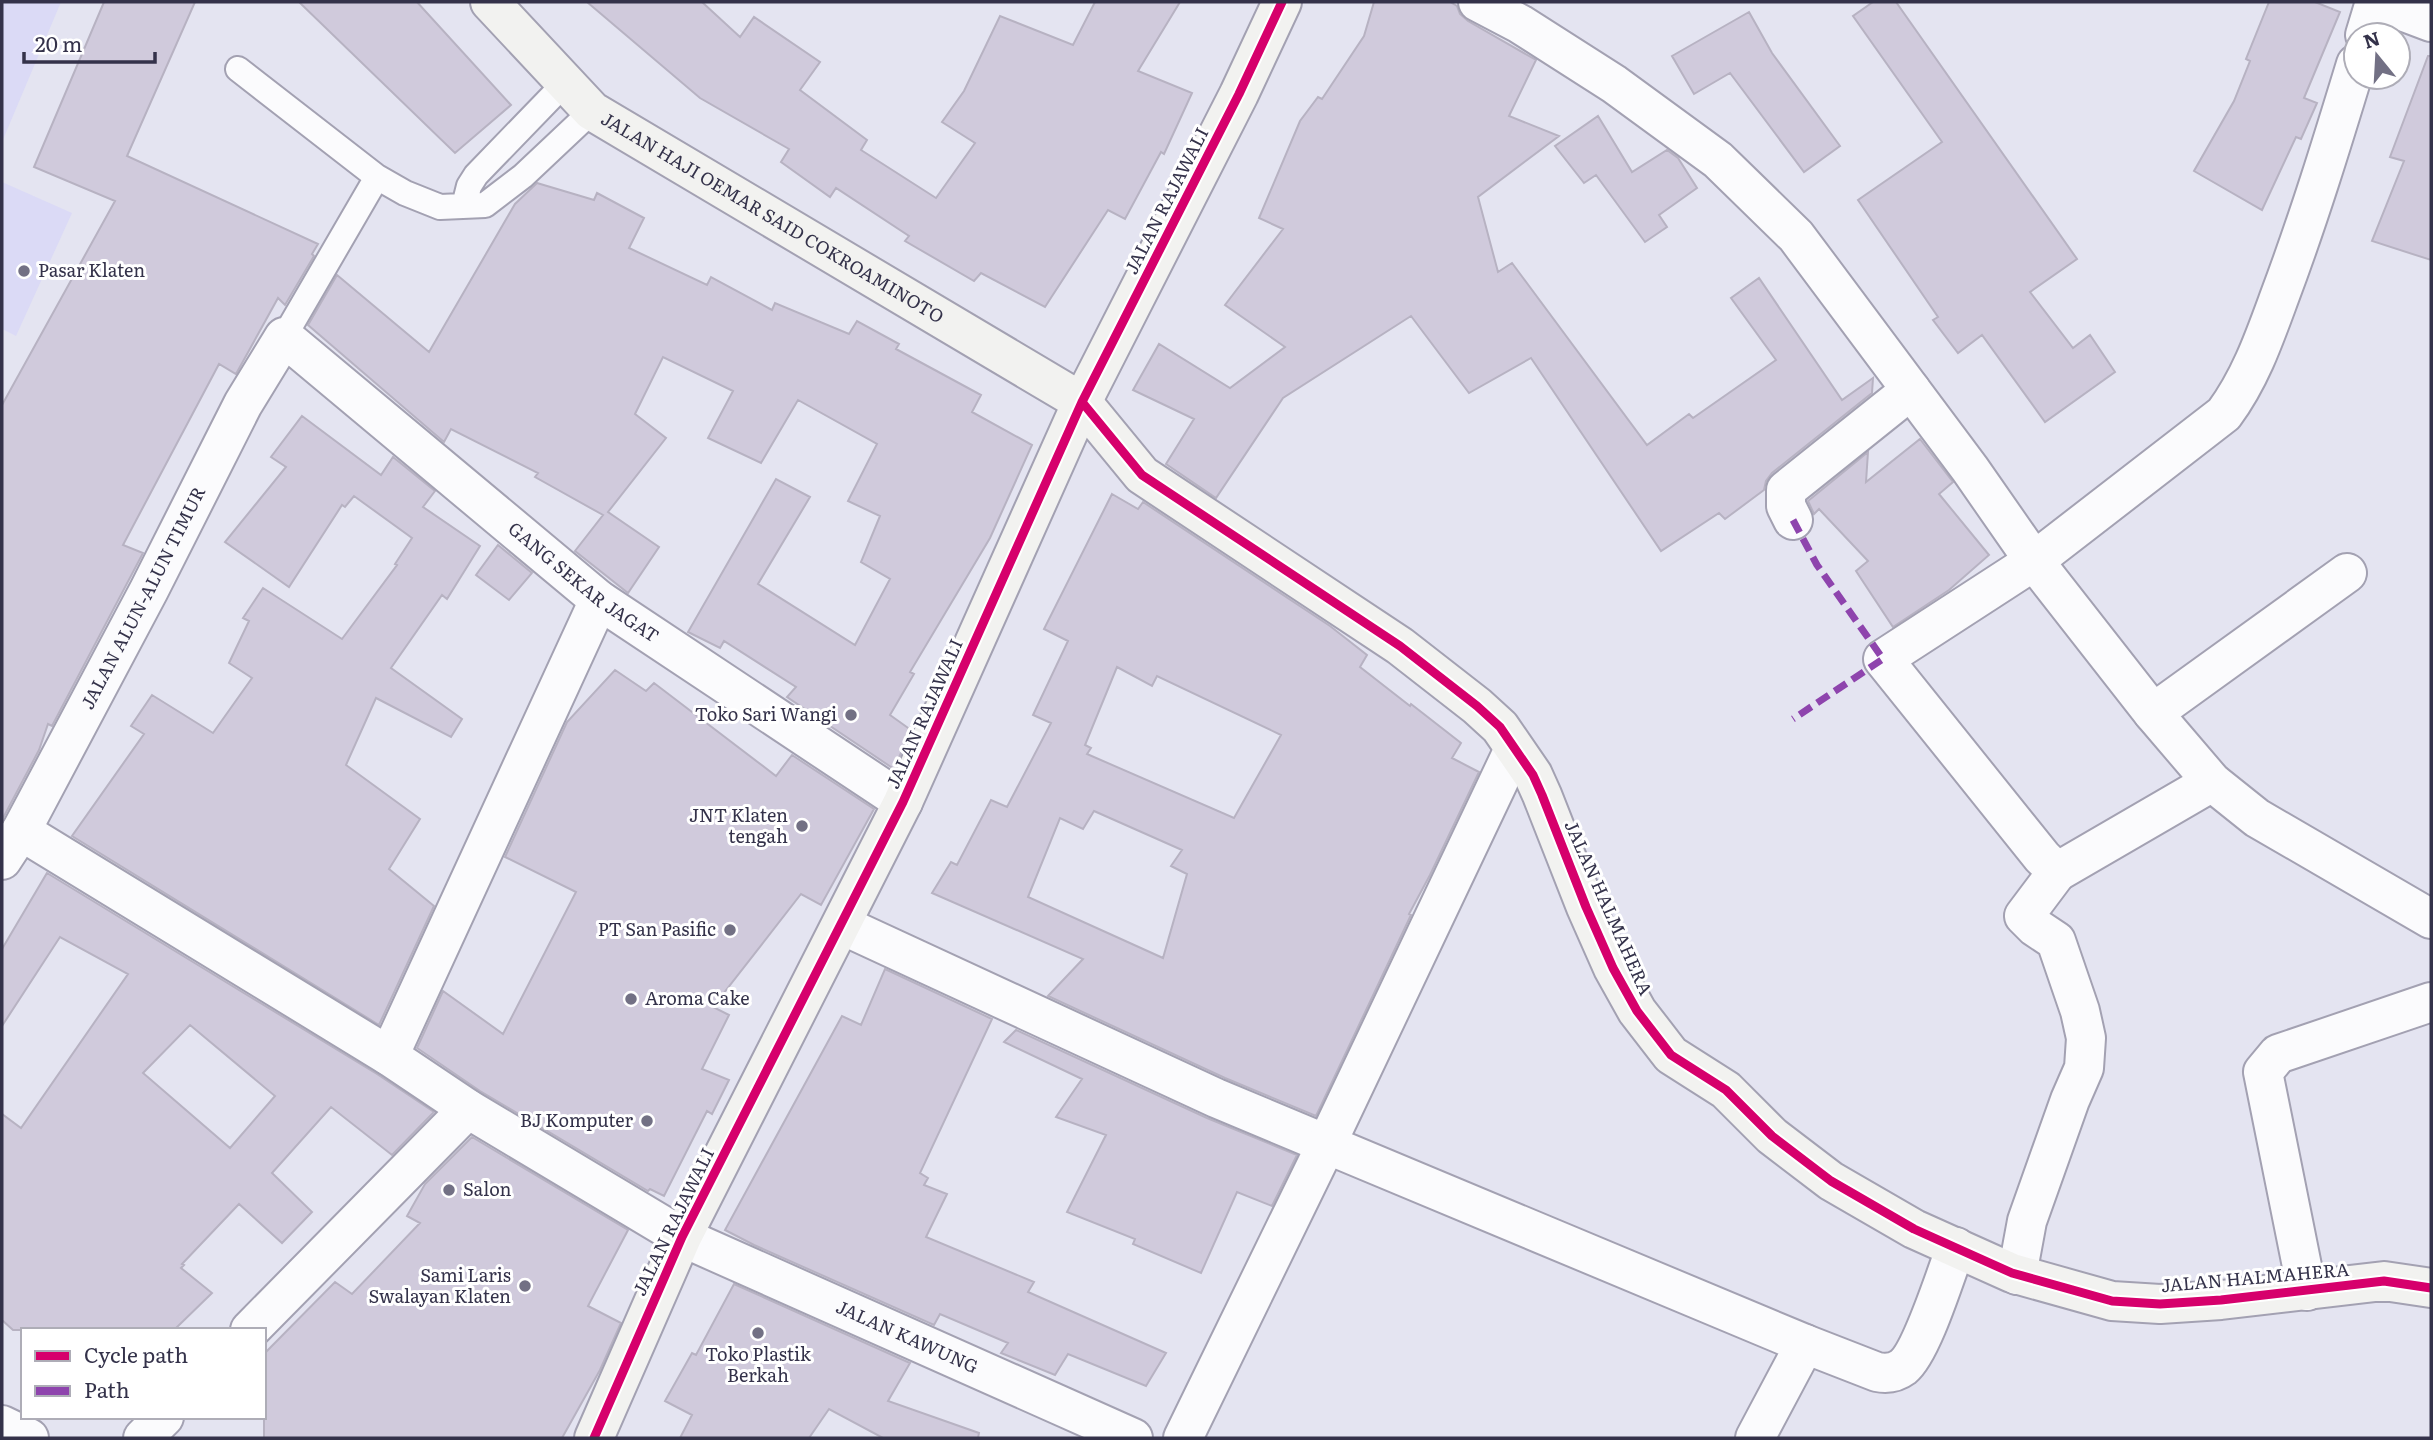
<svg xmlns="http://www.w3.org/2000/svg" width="2433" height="1440" viewBox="0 0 2433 1440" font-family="Literata,serif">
  <rect width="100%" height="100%" fill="#e4e4f1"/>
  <!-- built -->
  <path fill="#dbdaf6" d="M2,2h59l-59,140z
    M2,182l70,31 -56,123 -14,-7z"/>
  <!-- building -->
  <path fill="#d0cadc" stroke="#b7b2c2" stroke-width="2" fill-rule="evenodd" d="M104,2h91l-68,154 191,88 -6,10 2,2 -29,49 -7,-7 -42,76 -17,-10 -96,181 20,8 -91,173 -4,-2 -9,26 -37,70v-415l113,-204 -81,-34z
    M299,2h118l94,103 -56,48z
    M587,2h115l38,35 14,-20 66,45 -20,28 67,50 -6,10 75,48 39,-55 -33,-21 22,-31 36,-75 73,29 22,-43h85l-42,69 54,22 -28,61 -3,-2 -36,67 -17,-9 -63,97 -64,-34 -7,8 -69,-40 4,-5 -73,-48 -6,9 -49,-35 8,-13 -89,-51z
    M1374,2h76l7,4 3,8 8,7 68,39 -27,56 50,20 -81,61 20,75 14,-9 135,182 42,-31 4,4 83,-58 -45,-62 28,-20 83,122 31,-22 -1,15 -100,80 -6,8 -2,9 -39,29 -6,-6 -58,38 -130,-193 -62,35 -58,-77 -128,82 -67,100 -50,-34 28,-45 -61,-29 26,-46 71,44 55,-41 -60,-42 58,-76 -24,-11 41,-97 18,-24 4,2 42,-63z
    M1873,2h23l181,257 -47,33 43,56 17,-13 25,37 -70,50 -63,-87 -24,18 -25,-33 5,-3 -80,-117 84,-58 -89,-126z
    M2269,2h46l25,10 -36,86 13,5 -16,36 -5,-2 -34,73 -68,-39 40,-70 16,-40 -4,-2z
    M1749,12l23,41 68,93 -36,26 -74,-99 -36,21 -22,-38z
    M2428,56h3v204l-59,-19 32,-80 -14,-4z
    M1598,116l34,56 35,-22 11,8 19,30 -38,27 8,12 -22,15 -49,-67 -12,8 -29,-37z
    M537,183l57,17 3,-7 47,25 -15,30 78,37 4,-8 61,33 3,-7 74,31 8,-13 42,23 -3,5 85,46 -9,17 60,33 -42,93 -80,134 4,2 -24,41 21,15 -17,39 -107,-72 9,-10 -72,-46 -4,7 -32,-16 88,-153 34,18 -52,87 97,61 35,-66 -29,-17 19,-46 -32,-15 29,-57 -79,-44 -37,63 -53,-25 25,-47 -70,-34 -28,57 31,24 -58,74 51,35 -31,46 -53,-42 28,-36 -68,-38 3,-4 -87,-44 -7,13 -136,-117 29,-50 92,77 86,-148z
    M302,416l79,59 12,-18 42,34 -12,16 57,39 -33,53 -5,-4 -51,73 71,51 -11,18 -75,-39 -30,67 74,54 -31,50 45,37 -55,119 -307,-189 72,-102 -13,-8 21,-31 61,38 39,-55 -23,-15 20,-42 -6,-3 20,-30 79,51 55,-74 -2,-1 17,-26 -58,-42 -9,11 -3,-2 -53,82 -64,-45 61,-75 -15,-10z
    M1920,439l33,43 -14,12 50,61 -40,35 -56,37 -37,-56 12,-10 -49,-52 -5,5 -6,-13 60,-49 -2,30z
    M1112,494l26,15 5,-7 187,124 37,29 -7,12 50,39 1,-2 50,39 -9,15 27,14 -49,103 -21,39 2,1 -95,201 -91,-38 -177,-82 35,-37 -151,-66 19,-31 6,3 34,-65 16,7 44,-84 -18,-8 35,-74 -24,-12zM1117,667l35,19 5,-10 124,59 -47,83 -147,-64 4,-6 -6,-3zM1094,811l88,39 -11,16 16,8 -24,84 -135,-61 32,-79 23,11z
    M498,545l34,28 -23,27 -33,-25z
    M615,670l31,21 8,-8 122,93 16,-21 82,54 -53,96 -20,-11 -88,113 16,8 -27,54 27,11 -17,34 -5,-3 -43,85 -14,-7 -2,2 -168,-100 -63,-43 26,-57 60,43 73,-142 -71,-35 62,-135z
    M47,873l330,201 57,38 -42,43 -61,-48 -59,66 40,39 -30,31 -43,-39 -57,60 2,1 -3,3 31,25 -38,37h-161l-11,-10v-206l19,14 107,-154 -68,-37 -58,89v-77zM190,1025l85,71 -45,52 -87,-75z
    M885,969l107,50 -72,154 8,5 -4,7 23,9 -21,43 108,45 -6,10 138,61 -20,33 -78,-32 -13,21 -54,-22 7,-10 -68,-29 -6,11 -180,-80 -29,-15 117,-214 19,9z
    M1016,1030l191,88 90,37 -25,51 -35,-14 -36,81 -68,-29 2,-5 -68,-27 39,-77 -50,-18 26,-38 -78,-37z
    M472,1137l156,93 -40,76 33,17 -21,47 -38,68h-298v-84l71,-72 17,12 68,-71 -13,-7 18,-32z
    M734,1284l176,79 -22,38 91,32 -1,5h-95l-54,-29 -20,29h-129l12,-23 -27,-14 27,-48 4,2z"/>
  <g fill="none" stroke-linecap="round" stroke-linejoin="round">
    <defs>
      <path id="lane" d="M238,69l139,108 28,16 35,14 45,-2 38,-29 69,-65
        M464,206l5,-20 7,-11 89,-92
        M284,337l93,-160"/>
      <g id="street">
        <path d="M1478,2l42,22 94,60 104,76 78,76 174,233 64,92 119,152 59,69 45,36 174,101"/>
        <path d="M2378,2l53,20"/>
        <path d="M2365,35l10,-33"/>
        <path d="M1793,520l-7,-14v-16l125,-100"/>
        <path d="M2153,713l194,-140"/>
        <path id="s1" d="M21,831l368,225 79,53 214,128 451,201"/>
        <path id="s2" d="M2,860l19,-29 128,-241 94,-186 41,-67 315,263 304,202"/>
        <path d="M2057,872l155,-90"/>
        <path d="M842,925l374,173 589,246 -50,94"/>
        <path d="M389,1056l210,-456"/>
        <path d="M2017,1275l10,-54 43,-121 14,-32 2,-30 -6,-27 -24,-70 -21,-14 -11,-11 33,-44 -15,-15 -159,-198 151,-98 190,-147c26,-35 40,-75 55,-116 29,-77 53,-155 77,-234"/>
        <path d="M2307,1291l-44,-219 15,-18 153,-52"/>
        <path d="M250,1330l218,-221"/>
        <path d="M1805,1344l72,28c10,2 18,1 26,-5 19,-15 43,-94 53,-120"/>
        <path d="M2,1425l27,13"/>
        <path d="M143,1438l21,-21"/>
        <path d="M1183,1438l143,-293 188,-396"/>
      </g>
      <g id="secondary">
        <path id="s3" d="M490,2l102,109 490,291 60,73 258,171 77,60 23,21 33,48 9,20 44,112 27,61 24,43 34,44 55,35 46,46 59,45 83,48 98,44 100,28 48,3 61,-4 163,-19 47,7"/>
        <path d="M594,1438l88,-201 221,-435 179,-400 157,-308 43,-92"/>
      </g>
    </defs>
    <!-- lane casing -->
    <use href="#lane" stroke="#a3a1b2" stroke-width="28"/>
    <!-- street casing -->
    <use href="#street" stroke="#a3a1b2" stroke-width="42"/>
    <!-- secondary casing -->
    <use href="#secondary" stroke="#a3a1b2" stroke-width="42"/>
    <!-- lane -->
    <use href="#lane" stroke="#fbfbfd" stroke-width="24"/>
    <!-- street -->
    <use href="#street" stroke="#fbfbfd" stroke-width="38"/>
    <!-- secondary -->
    <use href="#secondary" stroke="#f2f2f0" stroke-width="38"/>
    <!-- quiet -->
    <path stroke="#8e44ad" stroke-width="7" stroke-dasharray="14 7" stroke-linecap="butt" d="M1793,520l24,45 66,94 -90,60"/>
    <defs>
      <path id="cycleway" d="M1082,402l60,73 258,171 77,60 23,21 33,48 9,20 44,112 27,61 24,43 34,44 55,35 46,46 59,45 83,48 98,44 100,28 48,3 61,-4 163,-19 47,7
        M594,1438l88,-201 221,-435 179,-400 157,-308 43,-92"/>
    </defs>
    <!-- cycleway casing -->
    <use href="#cycleway" stroke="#fff" stroke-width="13"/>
    <!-- cycleway -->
    <use href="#cycleway" stroke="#d6006c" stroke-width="9"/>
  </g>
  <!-- markers -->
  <g fill="#727084" stroke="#fff" stroke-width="2.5">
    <circle cx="24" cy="271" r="7"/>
    <circle cx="851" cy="715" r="7"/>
    <circle cx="802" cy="826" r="7"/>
    <circle cx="730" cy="930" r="7"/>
    <circle cx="631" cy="999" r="7"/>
    <circle cx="647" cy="1121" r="7"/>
    <circle cx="449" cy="1190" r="7"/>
    <circle cx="525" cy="1286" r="7"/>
    <circle cx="758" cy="1333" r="7"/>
  </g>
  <g text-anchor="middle" stroke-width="6" stroke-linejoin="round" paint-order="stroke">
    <!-- street labels -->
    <g font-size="18" fill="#34324a" stroke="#fff">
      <text transform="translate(1167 201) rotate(-63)" y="6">JALAN RAJAWALI</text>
      <text dy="6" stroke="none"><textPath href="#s3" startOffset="359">JALAN HAJI OEMAR SAID COKROAMINOTO</textPath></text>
      <text dy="6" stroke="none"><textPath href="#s2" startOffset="982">GANG SEKAR JAGAT</textPath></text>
      <text dy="6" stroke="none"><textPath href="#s2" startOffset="298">JALAN ALUN-ALUN TIMUR</textPath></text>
      <text transform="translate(925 714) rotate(-66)" y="6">JALAN RAJAWALI</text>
      <text transform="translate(1608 908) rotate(66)" y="6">JALAN HALMAHERA</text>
      <text transform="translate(674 1222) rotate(-64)" y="6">JALAN RAJAWALI</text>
      <text transform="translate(2255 1278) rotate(-5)" y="6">JALAN HALMAHERA</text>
      <text dy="6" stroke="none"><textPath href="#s1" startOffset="1022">JALAN KAWUNG</textPath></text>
    </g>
    <!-- poi labels -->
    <g font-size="18" fill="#34324a" stroke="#fff" text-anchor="end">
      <text x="38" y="277" text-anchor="start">Pasar Klaten</text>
      <text x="837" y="721">Toko Sari Wangi</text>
      <text x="788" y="822">JNT Klaten<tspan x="788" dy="21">tengah</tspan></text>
      <text x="716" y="936">PT San Pasific</text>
      <text x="645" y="1005" text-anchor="start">Aroma Cake</text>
      <text x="633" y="1127">BJ Komputer</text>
      <text x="463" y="1196" text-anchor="start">Salon</text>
      <text x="511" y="1282">Sami Laris<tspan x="511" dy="21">Swalayan Klaten</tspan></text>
      <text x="758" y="1361" text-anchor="middle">Toko Plastik<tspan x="758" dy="21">Berkah</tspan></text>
    </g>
  </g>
  <!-- border -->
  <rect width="2433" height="1440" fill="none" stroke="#34324a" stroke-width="7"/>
  <!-- legend -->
  <rect x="21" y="1328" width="245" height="91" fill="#ffffff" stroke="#aeadb7" stroke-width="2"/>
  <rect x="35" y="1351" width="35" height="10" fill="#d6006c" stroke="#aeadb7" stroke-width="2"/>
  <text x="84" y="1363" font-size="21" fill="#34324a">Cycle path</text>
  <rect x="35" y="1386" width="35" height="10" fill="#8e44ad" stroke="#aeadb7" stroke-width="2"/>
  <text x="84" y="1398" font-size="21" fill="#34324a">Path</text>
  <!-- north arrow -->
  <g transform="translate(2377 56) rotate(342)"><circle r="33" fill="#ffffff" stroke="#aeadb7" stroke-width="2"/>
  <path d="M0-5L12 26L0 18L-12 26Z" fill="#727084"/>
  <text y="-10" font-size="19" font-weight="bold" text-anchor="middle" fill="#34324a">N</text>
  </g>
  <!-- scale -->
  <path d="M24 52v10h131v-10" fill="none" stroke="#34324a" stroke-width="3.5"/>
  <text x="35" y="52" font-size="21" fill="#34324a" stroke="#ffffff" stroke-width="5" paint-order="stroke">20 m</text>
</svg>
